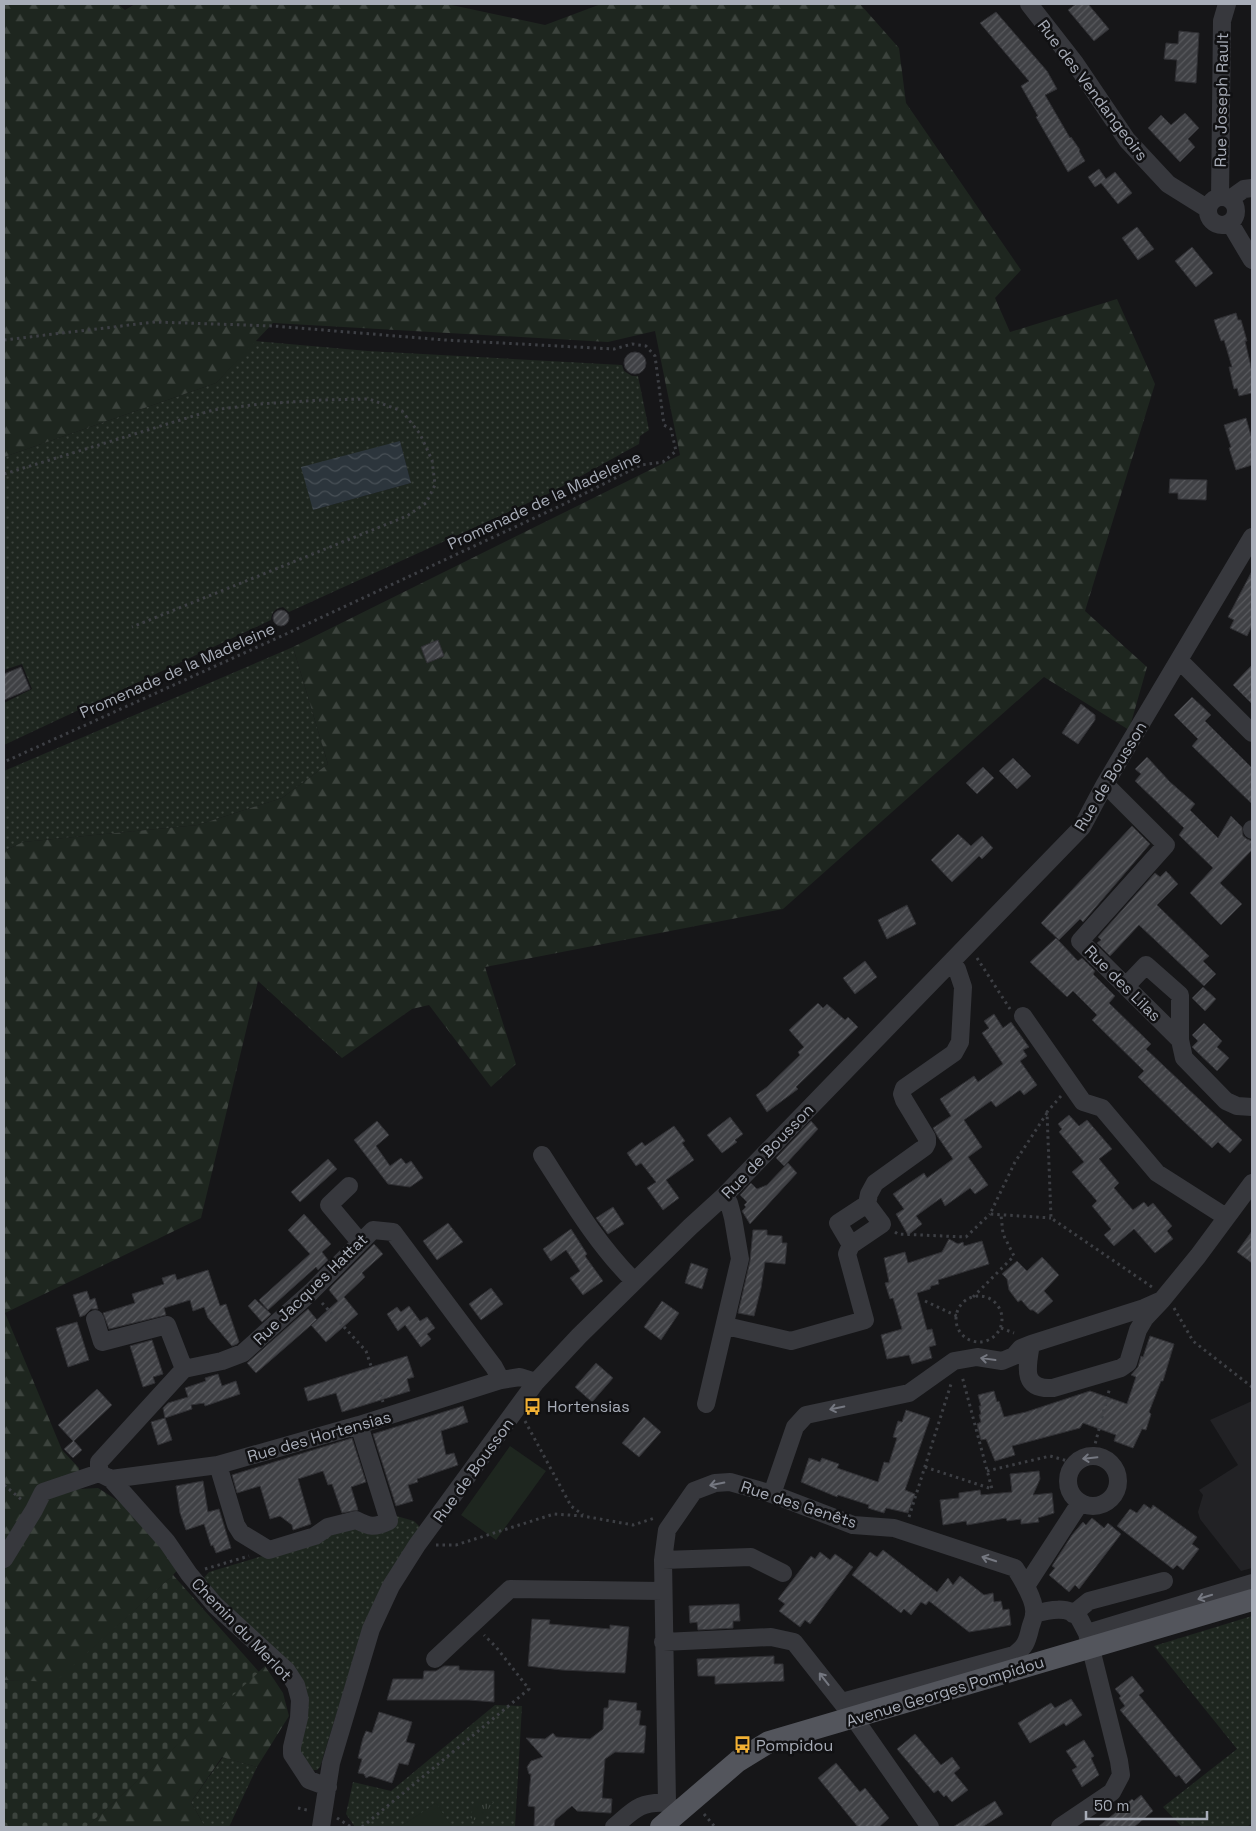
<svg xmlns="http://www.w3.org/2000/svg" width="1256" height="1831" viewBox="0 0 1256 1831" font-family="'Space Grotesk',sans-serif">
  <defs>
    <pattern id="grass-dots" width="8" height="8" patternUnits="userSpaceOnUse" patternTransform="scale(1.25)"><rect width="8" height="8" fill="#1e261f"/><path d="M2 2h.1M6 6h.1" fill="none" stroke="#3c433d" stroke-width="1.8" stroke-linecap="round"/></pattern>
    <pattern id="forest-firs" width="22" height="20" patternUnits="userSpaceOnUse" patternTransform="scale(1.25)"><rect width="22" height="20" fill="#1e261f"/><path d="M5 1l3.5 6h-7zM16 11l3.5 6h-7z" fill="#3c433d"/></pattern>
    <pattern id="cemetery-stones" width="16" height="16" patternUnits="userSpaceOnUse" patternTransform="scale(1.25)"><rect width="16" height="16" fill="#1e261f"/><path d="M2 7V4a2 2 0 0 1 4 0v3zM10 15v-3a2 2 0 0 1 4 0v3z" fill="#3c433d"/></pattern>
    <pattern id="park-tufts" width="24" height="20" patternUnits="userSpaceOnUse" patternTransform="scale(1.25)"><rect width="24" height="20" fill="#1e261f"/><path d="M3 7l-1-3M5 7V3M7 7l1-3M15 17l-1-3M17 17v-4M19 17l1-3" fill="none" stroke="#3c433d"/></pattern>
    <pattern id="water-waves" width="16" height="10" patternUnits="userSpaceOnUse" patternTransform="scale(1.25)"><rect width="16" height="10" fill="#2c353c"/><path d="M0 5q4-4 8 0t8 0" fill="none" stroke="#485056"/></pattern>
    <pattern id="building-hatch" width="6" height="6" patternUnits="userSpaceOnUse" patternTransform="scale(1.25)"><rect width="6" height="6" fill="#404145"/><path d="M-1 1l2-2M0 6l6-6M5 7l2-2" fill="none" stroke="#595a5e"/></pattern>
  </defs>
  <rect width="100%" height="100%" fill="#161618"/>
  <!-- built -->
  <path fill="#222225" d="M1252,1401v167l-11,3 -41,-52 -2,-7 5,-17 -4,-5 39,-25 -28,-45z"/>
  <!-- grass -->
  <path fill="url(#grass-dots)" fill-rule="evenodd" d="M255,341l113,10 254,14 2,6 8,5h6l11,54 -9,6 -1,8 -87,48 -263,120 -6,-5c-8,2 -11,4 -12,13l-267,125v-42l28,-14 -10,-25 -18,6v-213l212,-74zM400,441l11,42 -98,27z
    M293,647l35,117 -46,34 -84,27 -175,17 -19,9v-80z
    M393,1515l21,6 6,6 -56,98 -44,142 -3,3h-11l-7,-15 7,-53 -104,-122 7,-8 111,-33z
    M1252,1616v207l-5,4h-65l-19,-20 74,-58 -83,-103z
    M495,1705l27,1 -7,121h-160l-9,-13 7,-32 38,9z
    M223,1757l34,10 -28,60h-24l-14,-25z"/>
  <!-- forest -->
  <path fill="url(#forest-firs)" d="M4,4h114l7,6 10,-6h312l98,21 56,-21h259l39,44 7,55 115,167 -26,28 15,34 107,-33 38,85 -70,227 62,56 -18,63 -85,-53 -261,232 -298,58 31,97 -25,23 -62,-82 -17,4 -70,49 -84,-77 -57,237 -196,95 57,137 17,18 1,21 18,-1 36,23 47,55 -8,9 -118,108 -51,-3v-829l19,-9 175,-17 84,-27 46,-34 -35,-117 387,-192 -25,-124 -47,11 -335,-19 -57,60 -212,74z
    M265,1666l18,27 6,23 -32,51 -35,-10 -31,45 14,25h-119z"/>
  <!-- cemetery -->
  <path fill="url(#cemetery-stones)" d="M173,1575l86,97 -173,155h-82v-147l51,2z"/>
  <!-- park -->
  <path fill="url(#park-tufts)" d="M481,1795l12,7 -13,21 -11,-6z"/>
  <!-- pitch -->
  <path fill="#1e261f" d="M510,1446l36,25 -50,69 -35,-25z
    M436,1803l16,24h-52z"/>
  <!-- water -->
  <path fill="url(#water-waves)" d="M400,441l11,42 -98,27 -12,-43z"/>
  <!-- building -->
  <path fill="url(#building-hatch)" stroke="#303034" d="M1076,4h12l21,25 -15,12 -26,-31z
    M996,12l51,59 10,18 -12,6 25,43 1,-1 9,13 -1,1 6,10 -17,11 -32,-55 2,-1 -17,-30 8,-5 -49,-58z
    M1179,31l20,2 -3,50 -21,-2 2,-21 -13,-1 2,-16 12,1z
    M1185,113l14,15 -11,11 7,8 -15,15 -32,-34 13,-13 10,10z
    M1099,169l7,10 9,-7 17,21 -14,11 -17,-21 -6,4 -7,-10z
    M1137,227l17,22 -16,11 -16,-22z
    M1192,247l21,26 -17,14 -21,-26z
    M1236,313l2,7h3l6,21h-2l7,30v22l-13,3 -2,-8 -3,1 -5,-22h3l-8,-27 -3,1 -7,-21z
    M624 363a11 11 0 1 1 22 0a11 11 0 1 1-22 0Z
    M1246,418l6,21v26l-16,5 -7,-22 2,-1 -7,-22z
    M1170,479l37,1 -1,20 -28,-1v-6h-9z
    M1252,571v55l-5,10 -17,-8 4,-8 -6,-3z
    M273 618a8 8 0 1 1 16 0a8 8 0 1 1-16 0Z
    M438,640l6,16 -17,7 -6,-16z
    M1252,665v39l-19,-19z
    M21,667l9,22 -26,11v-26z
    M1192,697l19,18 -6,6 47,47v36l-60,-58 6,-7 -24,-24z
    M1081,704l14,11v5l-17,24 -16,-11z
    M1147,757l23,25 25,22 -5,6 28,28 13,-22 11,11 1,9 4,3 5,2v9l-32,33 22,21 -21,21 -31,-32 23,-25 -34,-33 5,-7 -49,-47 6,-7 -6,-5z
    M1013,758l18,18 -14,13 -18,-18z
    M983,767l11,11 -17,16 -11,-11z
    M1132,826l18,18 -67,78 -3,-3 -21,21 -18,-17z
    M958,834l13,12 11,-10 11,12 -11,11 -3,-3 -27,26 -21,-22z
    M1166,871l12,13 -21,21 52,51 -6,5 13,13 -12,12 -65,-61 -29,31 -13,-13 4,-3 -3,-3 57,-64 5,4z
    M907,905l9,19 -29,15 -9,-19z
    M1056,938l22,23 4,-3 13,13 -2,3 22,22 -6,7 42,41 -5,5 96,91 -12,13 -12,-11 -6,6 -30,-28 -44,-43 6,-6 -52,-51 5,-5 -24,-24 -6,6 -37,-35z
    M865,961l12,16 -22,17 -12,-16z
    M1203,987l13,12 -11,12 -13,-13z
    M818,1003l5,5 4,-4 18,16 3,-3 10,10 -62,60 2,2 -31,23 -11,-17 11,-8 33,-32 -2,-3 6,-5 -15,-17z
    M994,1014l9,14 8,-6 18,25 -6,3 4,6 -7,5 17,24 -13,10 -4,-5 -24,17 -5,-6 -27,19 18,27 -14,10 20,28 -13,9 -5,-6 -25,18 -4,-8 -25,18 6,8 -14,11 -12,-21 8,-5 -11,-15 31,-21 3,5 26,-19 -15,-22 -5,-9 18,-12 -11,-17 34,-23 4,6 25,-18 -21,-31 7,-5 -5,-7z
    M1204,1023l18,18 -5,6 12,11 -12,13 -25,-24 6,-6 -6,-6z
    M1069,1115l10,11 8,-6 25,29 -13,10 20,24 -5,5 19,22 11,-8 4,5 5,-4 19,23 -5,5 6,8 -18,14 -21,-24 -20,17 -10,-11 7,-6 -19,-23 5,-5 -25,-29 12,-10 -25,-30 3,-3 -4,-5z
    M730,1117l13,17 -8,6 2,2 -15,11 -15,-18z
    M377,1121l12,14 -13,11 14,20 11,-8 5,6 5,-3 12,17 -13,9 -22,-3 -34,-44z
    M811,1121l7,8 -34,37 -8,-8z
    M674,1126l11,15 -3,2 12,17 -28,20 13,18 -16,12 -16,-22 9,-6 -15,-19 -5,3 -9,-13 15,-11 3,4z
    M328,1159l9,10 -37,33 -9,-10z
    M788,1163l9,10 -47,51 -8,-13 4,-4 -2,-2 3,-3 -7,-7 11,-12 6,6 10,-4z
    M613,1207l11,17 -16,10 -12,-16z
    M304,1214l27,30 -9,8 6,8 -10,10 -2,-3 -48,43 -9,-10 51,-46 -22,-24z
    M448,1223l15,19 -26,18 -14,-19z
    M571,1229l16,25 -2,2 18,25 -20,14 -13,-17 10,-7 -14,-21 -15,11 -8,-12z
    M753,1230h14v5l15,1v7h5l-2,21 -20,-2 -4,26 -7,28 -16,-3 12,-52z
    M1252,1231v32l-15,-11z
    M949,1239l9,5 5,-2 1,4 18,-5 7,23 -51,16 1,4 -8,2 -1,3 -13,4 10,37 5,-1 4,16 -7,2 3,11 -20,6 -3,-9 -22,4 -6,-24 21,-6 -9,-31 -3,1 -5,-16 4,-1 -5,-24 21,-6 3,11 34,-11z
    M374,1244l9,10 -21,19 3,4 -21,20 14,17 -32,28 -15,-17 27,-24 -9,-11 3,-4z
    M1042,1257l17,18 -15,16 9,10 -15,13 -5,-4h-3l-9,-10 -3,2 -9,-12 -2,-11 -5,-5 15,-13 10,10z
    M691,1263l17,6 -6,20 -17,-6z
    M208,1270l12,36 6,-2 13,38 -2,2 -5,2 -24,-28 -4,-11 -11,4 -3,-11 -26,8 2,7 -57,14 -6,-16 32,-10 -3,-9 32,-10 -2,-6 13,-4 2,6z
    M491,1288l12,16 -22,16 -12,-16z
    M87,1291l3,9 5,-2 3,11h-7l-6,6 -5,2 -7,-22z
    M255,1299l16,15 -9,8 -14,-16z
    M662,1301l17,12 -18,27 -17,-13z
    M409,1306l11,15 7,-4 8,11 -8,6 4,5 -10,8 -16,-22 -7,6 -11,-17 10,-7 4,5z
    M308,1309l9,11 -61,53 -9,-10z
    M77,1322l12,38 -21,7 -12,-39z
    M1150,1336l24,8 -11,37h-2l-12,31 2,2 -5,16 -4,-1 -9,19 -19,-7 2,-6 -33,-12 -3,5 -68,18 3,9 -20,6 -9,-22 -5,1 -4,-16 4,-2 -2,-7 2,-1 -2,-8h2l-3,-11 16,-4 3,11 2,-1 5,16 22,-5 64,-21 37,13 9,-27 -5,-2 7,-8 3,-11 2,1z
    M152,1340l11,34 -10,3 2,6 -12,4 -13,-41z
    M407,1356l7,21 -7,2 3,12 -68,21 -6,-19 -28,8 -4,-13z
    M596,1363l17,15 -21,24 -17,-15z
    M218,1374l4,12 14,-5 4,13 -35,12 -1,-3 -13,2 1,4 -27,9 -2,-10 5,-5 20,-6 -3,-9 21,-7 -1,-3z
    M97,1389l15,16 -38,36 8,9 -9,8 -9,-9 9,-8 -15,-16z
    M463,1406l5,16 -27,9 5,24 8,-2 4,12 -41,14 1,3 -10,3 5,16 -17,5 -23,-72z
    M906,1410l24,8 -25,72 10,4 -7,19 -22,-5 -2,5 -16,-5 1,-3 -31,-10 -1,2 -36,-15 8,-24 11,4 2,-4 17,6 -2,4 41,14 6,-20 5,1 8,-25 -4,-1 5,-16 4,1z
    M644,1417l17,15 -22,25 -17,-14z
    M165,1418l7,22 -14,5 -7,-23z
    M352,1438l14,44 -15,5 7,23 -16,3 -10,-29 -4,1 -5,-14 -25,8 13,45 -18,6 -1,-5 -12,-9 -10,3 -10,-33 -23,7 -5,-18z
    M1039,1471l1,8 -7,16 19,-2 2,20 -16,5 1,4 -18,2v-5l-14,2 -1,-3 -39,7 -1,-4 -23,4 -3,-25 19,-2v-5l21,-3 1,5 31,-3 -2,-18z
    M203,1481l5,31 11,-3 12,39 -15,5 -3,-8 -2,1 -7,-22 -18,6 -6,-17 -4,-27z
    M1144,1504l7,5 2,-4 44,32 -5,7 7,5 -16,21 -6,-5 -4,4 -56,-43 13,-17 7,4z
    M1092,1518l12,10 4,-5 13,11 -42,55 -4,-4 -6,7 -20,-17 6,-7 -3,-2 20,-31 11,-13 3,3z
    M883,1550l54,42 11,-14 5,7 7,-9 24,19 9,-2 1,9 7,-1 2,9 6,-1 2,16 -42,7 -40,-31 -3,4 -5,-3 -10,13 -7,-6 -3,4 -49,-38 18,-23 7,5z
    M820,1552l10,8 5,-6 18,13 -43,57 -5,-4 -5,7 -21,-16 6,-7 -7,-5 33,-43 4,3z
    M739,1604l1,17h-7v7l-35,2 -1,-8 -7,1 -1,-17z
    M532,1619l18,1 -1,4 61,5v-4l19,2 -4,46 -63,-3 -34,-4z
    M774,1656v8h9l1,17 -69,3v-8h-17l-1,-17z
    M444,1666h15v4l35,1v31l-25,-2h-82l6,-21h30l1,-8h12z
    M1132,1676l12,15 -5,4 62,75 -15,14 -7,-9 -3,2 -56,-67 5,-4 -6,-8 2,-2 -6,-7z
    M1071,1699l11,16 -16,11 -2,-3 -34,20 -12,-20 33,-20 4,5z
    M609,1700l28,3 -1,7 5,1 -2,14 7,1 -2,27 -29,-1 -10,7 -3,39 10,1 -1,14 -34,-2 -5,-5 -17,14 -1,7h-20l1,-20 -7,-1 3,-32h-2l-2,-7 4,-6 12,-4 -17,-19 19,1 8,-6 3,4 34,2 13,-10 1,-21h4z
    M379,1712l33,10 -6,20 9,2 -7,21 -9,-2 -7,20 -22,-7 -4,2 -2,-4 -6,-1 4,-14 -4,-1 5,-20 3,-7 6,2z
    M915,1734l26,31 11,-8 8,11 -6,5 14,17 -16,12 -6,-7 -2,2 -6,-7 -4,3 -37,-44z
    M1084,1740l10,16 -3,2 8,17 -17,12 -10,-17 5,-3 -11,-16z
    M836,1763l24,29 5,-4 24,30 -10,9h-21l-40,-49z
    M1141,1795l12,16 -19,16h-36l34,-28 2,2z
    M995,1801l8,13 -21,13h-29z"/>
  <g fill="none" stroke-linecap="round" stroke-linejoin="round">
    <!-- path -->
    <path stroke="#3d3f44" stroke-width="3" stroke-dasharray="2.5 4" stroke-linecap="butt" d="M4,340l151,-18 119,4 171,14 169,9 18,-5 14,2 9,10 9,69 7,4 5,22 -13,11 -22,3 -83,42 -272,127 -282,128
      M4,474l209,-64 47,-6 61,-4 48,-1 33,12 18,23 12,26 3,25 -9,18 -19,13 -275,111
      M977,958l33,51
      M1061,1096l-14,16 4,106 101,69
      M1047,1113l-32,49 -25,52 61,4
      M895,1232l3,2 68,3 24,-23
      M956 1319a23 23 0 1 1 46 0a23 23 0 1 1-46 0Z
      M973,1297l41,-41 -11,-22 -2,-19
      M925,1301l32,15
      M322,1303l44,48 17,51
      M1174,1308l19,33 59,46
      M1001,1328l13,5
      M525,1421l46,85 12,9
      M1092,1456l18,-69
      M925,1467l67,22 -30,-113
      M987,1471l63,-15 25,7
      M4,1485l18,15
      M909,1517l42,-133
      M436,1545h20l98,-31 29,2 50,9 22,-7
      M205,1569l44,-13
      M298,1808l9,2
      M704,1814l11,13
      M337,1818l14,9
      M362,1827l167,-138 -33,-42 -12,-12"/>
    <!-- minor -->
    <path stroke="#37383d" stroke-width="18" d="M1029,4l46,59 52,77 41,44 40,25
      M1208 211a14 14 0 1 1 28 0a14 14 0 1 1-28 0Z
      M1220,197l2,-176 5,-17
      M1230,199l14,-10 8,-1
      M1230,223l22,37
      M1180,661l72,72
      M1105,784l61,61 -86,96 100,99 4,18 42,43 11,5 15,1
      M1252,829v1
      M1126,986l20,-21 34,30v45
      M1023,1016l60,86 19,6 55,65 69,44
      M542,1155c29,45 55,89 92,126
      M349,1186l-20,19 31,37
      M851,1245l31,-21 -15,-20
      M1162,1300l-17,18 -7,12 -10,33 -7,5 -68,20c-32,2 -26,-21 -22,-44l113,-36z
      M1162,1300l36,-44 54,-73
      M95,1319l7,23 65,-17 17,44
      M726,1326l65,15 74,-21 -18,-66 4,-9 -13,-22 29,-19 2,-10 6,-11 50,-36 2,-4v-5l-23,-38 -2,-6 2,-6 50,-35 6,-11 3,-55 -6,-18 -6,-7
      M706,1404l34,-145 -7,-41 -4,-15 -5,-7
      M1068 1481a25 25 0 1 1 50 0a25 25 0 1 1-50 0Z
      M218,1465l18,60 5,8 28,17 46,-14 13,-9 28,-7c14,7 18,8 33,1l-30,-96
      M99,1473v-11l85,-93 38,-8 21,-8 68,-61 62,-62 20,2 101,135 7,13
      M99,1473l12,6 107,-14 141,-40 142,-45 19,-3 16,5
      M111,1479l56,63 22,32 26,31 72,66 9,14 4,15 -1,18 -7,29v7l17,26 19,7
      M772,1494l23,-67 11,-12 103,-22 45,-32 23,-4 25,4 12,-5 7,-8 10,-4
      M4,1559l30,-49 9,-18 56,-19
      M663,1560l88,-3 32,16
      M1026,1586l54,-83
      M1034,1614c14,-4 35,-9 45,4 3,5 5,10 8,15l32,128 2,14 -9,17 -52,35
      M1073,1614l16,-13 75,-20
      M1087,1633l165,-50
      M663,1642l108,-5 23,5 60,76 76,109
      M435,1659l75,-70 153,2
      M678,1813l-11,-10 -4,-243 4,-30 27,-39 21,-8 15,-1 42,12 81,31 41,3 121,40c7,11 21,33 19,46 0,5 -3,10 -4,15 -3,13 -5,18 -16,26l-172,47
      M321,1827l10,-64 40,-134 20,-43 26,-41 119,-163 43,-46 111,-109 34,-31 358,-369 23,-43 147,-247
      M614,1827c19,-16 25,-26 53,-24"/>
    <!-- major -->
    <path stroke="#53555c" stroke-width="22" d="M661,1827l77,-66 31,-19 483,-142"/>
  </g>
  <!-- one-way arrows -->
  <defs><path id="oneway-shaft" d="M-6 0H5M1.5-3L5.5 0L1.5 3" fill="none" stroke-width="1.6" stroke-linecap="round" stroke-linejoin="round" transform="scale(1.25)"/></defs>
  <g stroke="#757881">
    <use href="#oneway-shaft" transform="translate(988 1359) rotate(-172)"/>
    <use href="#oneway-shaft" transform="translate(837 1408) rotate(168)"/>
    <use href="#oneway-shaft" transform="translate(1090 1458) rotate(174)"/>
    <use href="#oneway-shaft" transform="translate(717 1484) rotate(169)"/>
    <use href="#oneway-shaft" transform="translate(989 1559) rotate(-162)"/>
    <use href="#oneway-shaft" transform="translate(1205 1597) rotate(163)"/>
    <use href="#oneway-shaft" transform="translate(824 1679) rotate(-128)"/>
  </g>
  <!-- icons -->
  <defs>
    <symbol id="bus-bare" viewBox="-9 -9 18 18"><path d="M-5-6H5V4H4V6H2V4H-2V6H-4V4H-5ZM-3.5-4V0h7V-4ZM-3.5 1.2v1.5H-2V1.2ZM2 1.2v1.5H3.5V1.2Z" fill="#f2b134" stroke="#111113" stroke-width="2.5" paint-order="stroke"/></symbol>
  </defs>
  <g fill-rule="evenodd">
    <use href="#bus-bare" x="520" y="1394" width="25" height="25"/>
    <use href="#bus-bare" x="730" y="1732" width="25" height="25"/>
  </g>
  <g text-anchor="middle" stroke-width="5" stroke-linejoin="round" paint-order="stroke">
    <!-- street labels -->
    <g font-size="16" fill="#a8adb8" stroke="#111113">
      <text transform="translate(1093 90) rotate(53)" y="6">Rue des Vendangeoirs</text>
      <text transform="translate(1221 100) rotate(-89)" y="6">Rue Joseph Rault</text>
      <text transform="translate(544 500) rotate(-25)" y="6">Promenade de la Madeleine</text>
      <text transform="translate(177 670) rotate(-24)" y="6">Promenade de la Madeleine</text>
      <text transform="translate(1110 776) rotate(-59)" y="6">Rue de Bousson</text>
      <text transform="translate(1123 983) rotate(45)" y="6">Rue des Lilas</text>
      <text transform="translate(767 1151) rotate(-46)" y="6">Rue de Bousson</text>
      <text transform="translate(310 1289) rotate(-44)" y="6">Rue Jacques Hattat</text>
      <text transform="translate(319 1436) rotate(-16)" y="6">Rue des Hortensias</text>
      <text transform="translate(473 1470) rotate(-54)" y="6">Rue de Bousson</text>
      <text transform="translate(799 1504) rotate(18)" y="6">Rue des Genêts</text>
      <text transform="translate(242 1629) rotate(46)" y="6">Chemin du Merlot</text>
      <text transform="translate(945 1691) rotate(-17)" y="6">Avenue Georges Pompidou</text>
    </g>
    <!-- poi labels -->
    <g font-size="16" fill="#a8adb8" stroke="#111113" text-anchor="start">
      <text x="547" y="1412">Hortensias</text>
      <text x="756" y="1751">Pompidou</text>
    </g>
  </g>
  <!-- border -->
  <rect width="1256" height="1831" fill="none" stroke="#a8adb8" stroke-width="10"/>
  <!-- scale -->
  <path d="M1086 1811v8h121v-8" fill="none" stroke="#a8adb8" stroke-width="2.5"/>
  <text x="1094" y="1811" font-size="15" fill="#a8adb8" stroke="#111113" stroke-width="4" paint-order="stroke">50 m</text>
</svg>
